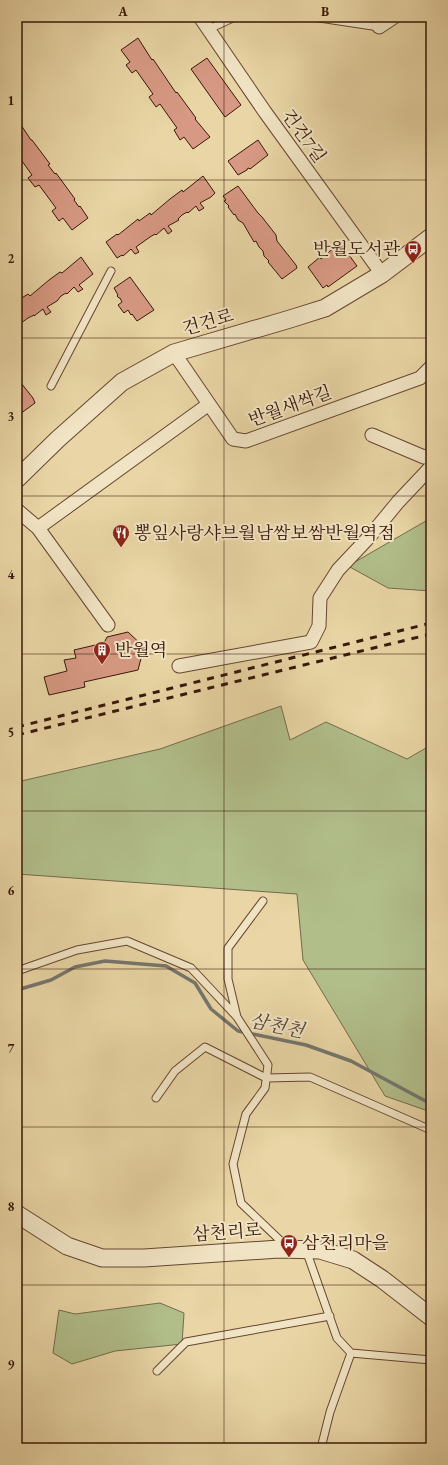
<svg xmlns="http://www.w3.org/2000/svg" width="448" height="1465" viewBox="0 0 448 1465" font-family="'EB Garamond','Noto Serif KR',serif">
  <rect width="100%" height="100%" fill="#e9d5a5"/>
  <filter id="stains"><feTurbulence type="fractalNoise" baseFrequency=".005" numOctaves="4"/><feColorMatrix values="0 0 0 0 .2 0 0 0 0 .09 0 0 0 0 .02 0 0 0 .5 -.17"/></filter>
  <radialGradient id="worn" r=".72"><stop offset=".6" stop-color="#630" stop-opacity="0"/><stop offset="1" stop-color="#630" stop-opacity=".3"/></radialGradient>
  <!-- green -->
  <path fill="#b1be8a" stroke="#756a4a" d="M431,518v73l-43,-3 -40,-22z
    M281,706l9,34 36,-18 81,37 24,-14v367l-46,-16 -82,-136 -6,-66 -280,-20v-92l143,-33z
    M160,1303l24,10 -2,31 -67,7 -43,13 -19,-11 6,-43 16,4z"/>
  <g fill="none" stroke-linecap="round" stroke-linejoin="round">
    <!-- stream -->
    <path stroke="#74766e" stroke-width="3.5" d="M17,990l34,-10 24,-13 30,-6 61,5 29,17 16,26 27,22 68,14 45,16 80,43"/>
  </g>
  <!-- building -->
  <path fill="#d79983" stroke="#391709" d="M138,38l14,22 1,-1 23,34 1,-1 19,26 -1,1 15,18 -17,12 -9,-12 -4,3 -6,-10 3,-2 -17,-24 -4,3 -7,-10 4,-3 -17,-24 -4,3 -6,-8 4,-3 -9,-12z
    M207,58l34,47 -16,12 -34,-48z
    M17,119l14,21h1l18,24 -2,1 7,9 1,-1 19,26 -1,1 5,7 1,-1 8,12 -16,12 -9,-12 -4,3 -7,-10 4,-3 -17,-23 -4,2 -7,-9 4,-3 -15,-21z
    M258,140l10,15 -18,14 -1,-1 -2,1v1l-9,5 -10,-14z
    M203,176l12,17 -4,4 -11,6 4,5 -5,3 -3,-5 -8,7 -1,-1 -5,3 -4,4 1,1 -11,6 4,5 -4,3 -4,-6 -8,7 -1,-1 -5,3 -14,10 3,5 -4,2 -4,-5 -8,7 -1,-1 -5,3 -11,-16 11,-8 1,1 20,-16 1,2 11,-8 1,2 19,-16 12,-9 1,2z
    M238,186l20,27 4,4 14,18 1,6 19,24 1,3 -15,11 -14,-17 1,-1 -5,-5 -1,-5 -4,-4 -3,-6 -2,1 -11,-19 -5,-3 -3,-6 -1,1 -6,-8 1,-1 -5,-5 2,-1 -3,-4z
    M341,244l16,22 -29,21 -1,-2 -4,3 -15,-21 12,-10 1,2 15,-13 1,1z
    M81,257l12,17 -14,11 4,4 -5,3 -4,-5 -7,7 -1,-1 -5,3 -4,5 -10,6 4,5 -5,3 -3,-6 -9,7v-1l-6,3 -11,8v-25l11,-7 2,2 19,-16 11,-8 2,1z
    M130,277l24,33 -17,11 -5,-7 -1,1 -3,-5 -4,3 -6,-8 4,-3 -2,-4h-1l-2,-2 1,-1 -4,-7z
    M17,378l16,20 2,5 -15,11 -3,-4z
    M128,632l16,15 -6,23 -54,12 1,5 -36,8 -5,-18 23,-6 -3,-11 12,-2 -2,-8 30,-7 3,-6z"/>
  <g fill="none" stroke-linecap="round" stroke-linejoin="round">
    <defs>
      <path id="service" d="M313,17l66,10
        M209,29l26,-12
        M51,386l60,-115
        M17,971l60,-21 50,-9 64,27 46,49 31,48 -3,23 -19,26 -13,50 8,39 45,43
        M237,1017l-9,-38v-31l35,-47
        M156,1098l19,-27 30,-24 61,31 44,-1 121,53
        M306,1250l31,88 14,15 -21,59 -9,36
        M351,1353l80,7
        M157,1371l29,-29 144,-26"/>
      <path id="minor" d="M200,17l65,95 117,162
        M379,27l15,-10
        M174,353l59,86 13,2 174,-63 11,-11
        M372,435l52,22 7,-1
        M17,510l21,18 70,97
        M38,528l171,-124
        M179,666l132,-24 8,-16 1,-28 18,-28 32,-34 28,-34 33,-35"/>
      <path id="tertiary" d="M17,479l41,-40 64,-57 52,-29 116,-34 35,-11 57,-34 49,-37
        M17,1214l50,32 35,12h42l135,-9 41,1 33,10 29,19 49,38"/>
    </defs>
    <!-- service casing -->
    <use href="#service" stroke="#654630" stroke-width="9"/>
    <!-- minor casing -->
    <use href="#minor" stroke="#654630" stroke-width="15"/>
    <!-- tertiary casing -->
    <use href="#tertiary" stroke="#654630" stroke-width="19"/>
    <!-- service -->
    <use href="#service" stroke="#f1e4c4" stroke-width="7"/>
    <!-- minor -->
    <use href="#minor" stroke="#f1e4c4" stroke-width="13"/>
    <!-- tertiary -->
    <use href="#tertiary" stroke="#f1e4c4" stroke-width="17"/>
    <!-- rail -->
    <path stroke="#391709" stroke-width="3" stroke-dasharray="7 7" stroke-linecap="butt" d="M17,727l414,-104
      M17,735l414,-101"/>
  </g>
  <!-- grid -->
  <path fill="none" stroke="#391709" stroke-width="1" stroke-opacity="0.55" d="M224,17v1431M17,180h414M17,338h414M17,496h414M17,654h414M17,811h414M17,969h414M17,1127h414M17,1285h414"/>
  <!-- icons -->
  <defs>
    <symbol id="bus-pin" viewBox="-11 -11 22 30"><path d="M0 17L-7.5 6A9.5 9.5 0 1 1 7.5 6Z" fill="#8f2418" stroke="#f1e4c4"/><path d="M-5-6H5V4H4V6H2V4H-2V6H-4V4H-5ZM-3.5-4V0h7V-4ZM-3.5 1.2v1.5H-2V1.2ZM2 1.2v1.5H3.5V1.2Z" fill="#fff"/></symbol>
    <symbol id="restaurant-pin" viewBox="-11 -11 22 30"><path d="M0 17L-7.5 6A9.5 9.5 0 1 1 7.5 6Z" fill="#8f2418" stroke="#f1e4c4"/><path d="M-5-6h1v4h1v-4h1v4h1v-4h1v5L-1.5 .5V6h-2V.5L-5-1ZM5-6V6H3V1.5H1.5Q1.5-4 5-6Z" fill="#fff"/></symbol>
    <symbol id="building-pin" viewBox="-11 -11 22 30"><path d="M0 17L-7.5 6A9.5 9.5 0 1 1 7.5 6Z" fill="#8f2418" stroke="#f1e4c4"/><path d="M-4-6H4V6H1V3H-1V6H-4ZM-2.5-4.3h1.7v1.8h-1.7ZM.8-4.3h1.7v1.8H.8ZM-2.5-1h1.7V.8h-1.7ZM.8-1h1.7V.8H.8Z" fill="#fff"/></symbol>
  </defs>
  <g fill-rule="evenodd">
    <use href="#bus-pin" x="403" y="239" width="20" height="27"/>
    <use href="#restaurant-pin" x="111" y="523" width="20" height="27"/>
    <use href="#building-pin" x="92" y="640" width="20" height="27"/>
    <use href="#bus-pin" x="279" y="1233" width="20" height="27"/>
  </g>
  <g text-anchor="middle" stroke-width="4" stroke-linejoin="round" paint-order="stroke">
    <!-- street labels -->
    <g font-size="18" fill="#391709" stroke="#f1e4c4">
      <text transform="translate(304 136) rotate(54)" y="6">건건7길</text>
      <text transform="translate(208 322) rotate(-16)" y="6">건건로</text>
      <text transform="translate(290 406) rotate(-20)" y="6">반월새싹길</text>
      <text transform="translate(227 1232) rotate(-4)" y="6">삼천리로</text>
    </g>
    <!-- poi labels -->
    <g font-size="18" fill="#391709" stroke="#f1e4c4" text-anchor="start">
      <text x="400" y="255" text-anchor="end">반월도서관</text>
      <text x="134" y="539">뽕잎사랑샤브월남쌈보쌈반월역점</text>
      <text x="115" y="656">반월역</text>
      <text x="302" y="1249">삼천리마을</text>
    </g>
    <!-- water labels -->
    <g font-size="19" font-style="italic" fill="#57473c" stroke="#f1e4c4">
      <text transform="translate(277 1025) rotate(12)" y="7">삼천천</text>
    </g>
  </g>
  <!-- margin -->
  <rect width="448" height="1465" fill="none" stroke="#e9d5a5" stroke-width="44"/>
  <rect x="22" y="22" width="404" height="1421" fill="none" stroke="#391709" stroke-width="1.5"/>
  <g font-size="13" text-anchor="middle" font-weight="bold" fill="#391709">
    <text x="123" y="16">A</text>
    <text x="325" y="16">B</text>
    <text x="11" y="105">1</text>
    <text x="11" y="263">2</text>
    <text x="11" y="421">3</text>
    <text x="11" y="579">4</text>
    <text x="11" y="737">5</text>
    <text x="11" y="895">6</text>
    <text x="11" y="1053">7</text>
    <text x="11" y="1211">8</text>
    <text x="11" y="1369">9</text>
  </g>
  <rect width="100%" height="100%" filter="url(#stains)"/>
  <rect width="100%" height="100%" fill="url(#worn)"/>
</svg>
